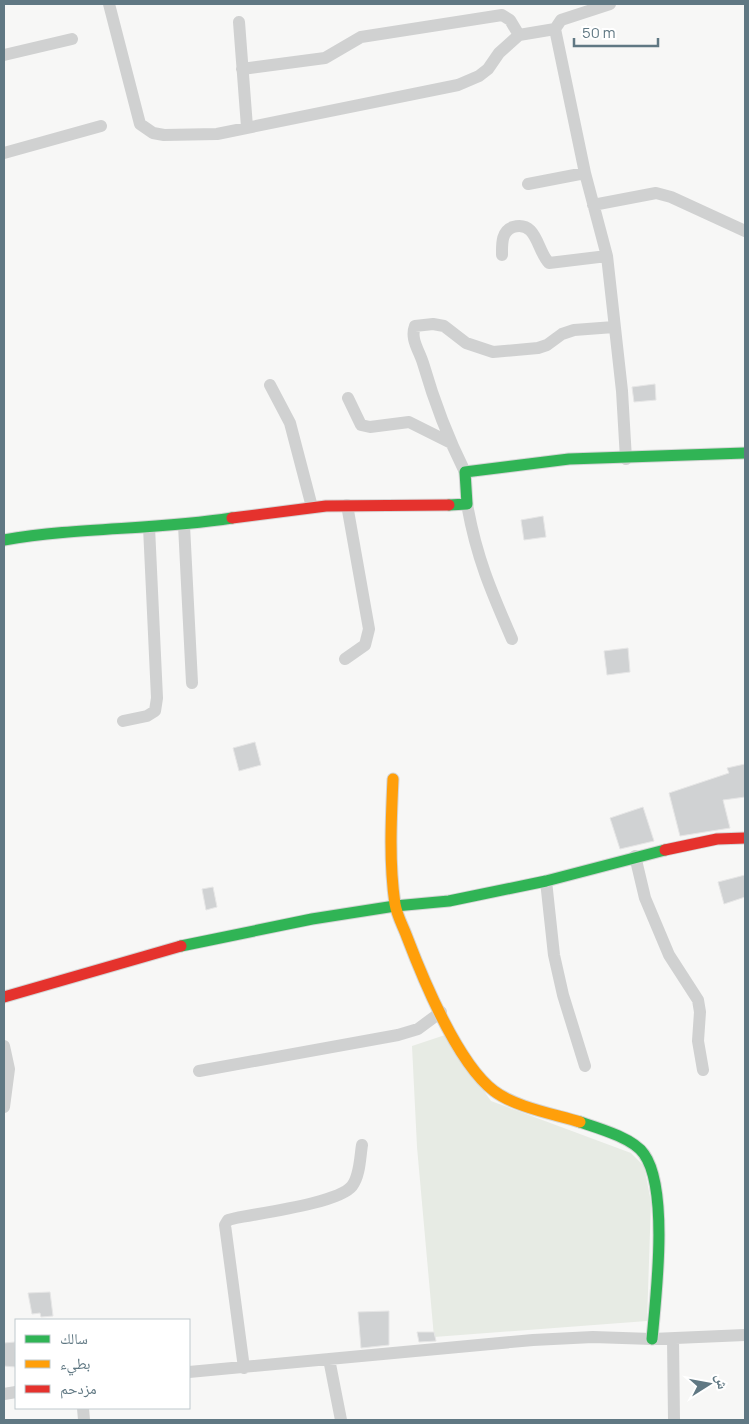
<svg xmlns="http://www.w3.org/2000/svg" width="749" height="1424" viewBox="0 0 749 1424" font-family="Manrope,'Noto Naskh Arabic',sans-serif">
  <rect width="100%" height="100%" fill="#f7f7f6"/>
  <!-- green -->
  <path fill="#e7ebe4" d="M445,1035l46,66 140,52 13,13 7,36 -4,119 -213,16 -17,-190 -5,-101z"/>
  <!-- building -->
  <path fill="#d0d2d3" stroke="#e6e6e6" d="M655,384l1,16 -22,2 -2,-15z
    M543,516l3,21 -22,3 -3,-20z
    M628,648l2,24 -23,3 -3,-24z
    M255,742l6,23 -22,6 -6,-23z
    M745,764v33l-22,3 7,28 -50,8 -11,-43 60,-20 -2,-5z
    M643,807l11,34 -34,8 -10,-31z
    M745,875v22l-21,7 -6,-22z
    M213,887l4,20 -11,3 -4,-21z
    M50,1292l3,24 -12,1 -1,-4 -8,1 -4,-21z
    M389,1311v34l-28,3 -3,-36z
    M417,1332h17l2,9 -17,1z
    M15,1342l1,25 -12,-1v-23z"/>
  <g fill="none" stroke-linecap="round" stroke-linejoin="round">
    <defs>
      <path id="fast" d="M449,505l18,-1 -2,-32 104,-13 176,-6
        M4,540c75,-13 152,-10 228,-22
        M181,946l131,-27 83,-13 54,-5 97,-20 119,-31
        M580,1122c18,6 53,16 64,32 25,35 12,142 8,185"/>
      <path id="slow" d="M393,779c-2,42 -4,84 2,125 2,12 8,22 12,33 16,42 51,127 87,154 21,16 60,23 86,31"/>
      <path id="jam" d="M232,518l94,-12 123,-1
        M665,850l52,-11 28,-1
        M4,997l177,-51"/>
    </defs>
    <!-- fast casing -->
    <use href="#fast" stroke="#d4d5d5" stroke-width="13"/>
    <!-- slow casing -->
    <use href="#slow" stroke="#d4d5d5" stroke-width="13"/>
    <!-- jam casing -->
    <use href="#jam" stroke="#d4d5d5" stroke-width="13"/>
    <!-- street -->
    <path stroke="#d0d1d1" stroke-width="12" d="M109,4l31,120 13,9 11,2 53,-1 241,-49 21,-9 9,-7 11,-16 20,-18 36,-6
      M610,4l-49,16 -6,9 30,144 22,83 15,135 4,68
      M239,22l8,105
      M4,55l68,-16
      M242,69l83,-11 36,-21 141,-22 8,5 9,15
      M4,153l97,-27
      M528,184l57,-11
      M593,205l63,-12 15,4 74,34
      M502,255c0,-10 -1,-24 11,-28 24,-7 24,24 36,36l58,-7
      M270,385l20,38 22,84
      M348,398l13,27 9,2 39,-5 42,21
      M465,472c-18,-36 -31,-71 -42,-109 -4,-13 -13,-24 -8,-37l18,-2 11,2 22,17 27,9 45,-4 9,-3 15,-11 12,-4 40,-3
      M467,504c9,52 24,87 45,135
      M184,525l8,158
      M345,659l20,-14 4,-16 -22,-124
      M123,721l24,-5 8,-5 2,-13 -8,-171
      M635,856l10,42 24,57 29,45 2,12 -2,29 5,29
      M546,881l8,74 9,40 22,71
      M4,1046l5,23 -5,38
      M199,1071l199,-36 20,-6 23,-17
      M673,1339l1,81
      M329,1359l12,61
      M244,1368l-19,-143 3,-5 8,-2c24,-5 103,-15 116,-32 8,-10 8,-29 10,-41
      M189,1372l344,-32 60,-3 59,2 93,-4
      M4,1394l12,-2
      M83,1408l1,12"/>
    <!-- fast -->
    <use href="#fast" stroke="#30b455" stroke-width="11"/>
    <!-- slow -->
    <use href="#slow" stroke="#ff9f0a" stroke-width="11"/>
    <!-- jam -->
    <use href="#jam" stroke="#e5322d" stroke-width="11"/>
  </g>
  <!-- border -->
  <rect width="749" height="1424" fill="none" stroke="#607883" stroke-width="10"/>
  <!-- legend -->
  <rect x="15" y="1319" width="175" height="90" fill="#ffffff" stroke="#bfc9cd"/>
  <rect x="25" y="1335" width="25" height="8" fill="#30b455" stroke="#bfc9cd"/>
  <text x="60" y="1344" font-size="15" fill="#607883">سالك</text>
  <rect x="25" y="1360" width="25" height="8" fill="#ff9f0a" stroke="#bfc9cd"/>
  <text x="60" y="1369" font-size="15" fill="#607883">بطيء</text>
  <rect x="25" y="1385" width="25" height="8" fill="#e5322d" stroke="#bfc9cd"/>
  <text x="60" y="1394" font-size="15" fill="#607883">مزدحم</text>
  <!-- north arrow -->
  <g transform="translate(709 1384) rotate(79)" stroke="#ffffff" stroke-width="4" paint-order="stroke">
  <path d="M0-4L9 19L0 12L-9 19Z" fill="#607883"/>
  <text y="-8" font-size="14" font-weight="bold" text-anchor="middle" fill="#607883">ش</text>
  </g>
  <!-- scale -->
  <path d="M574 38v8h84v-8" fill="none" stroke="#607883" stroke-width="2.5"/>
  <text x="582" y="38" font-size="15" fill="#607883" stroke="#ffffff" stroke-width="4" paint-order="stroke">50 m</text>
</svg>
